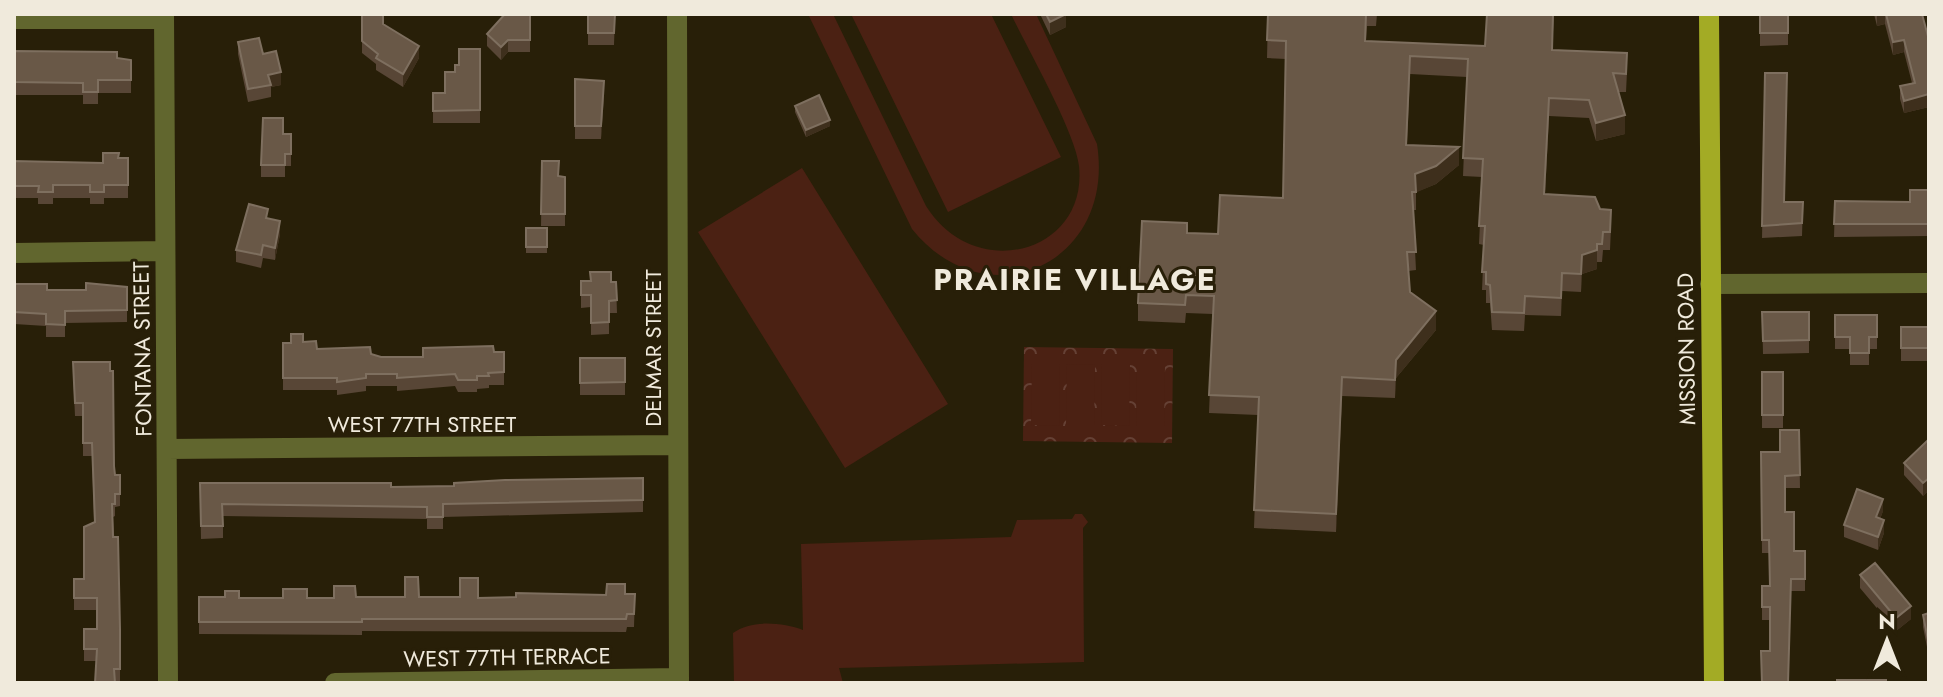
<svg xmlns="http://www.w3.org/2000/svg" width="1943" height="697" viewBox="0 0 1943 697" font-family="Jost,sans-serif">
  <defs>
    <pattern id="park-crowns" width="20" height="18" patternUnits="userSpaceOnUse" patternTransform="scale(2)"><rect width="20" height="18" fill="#4b2113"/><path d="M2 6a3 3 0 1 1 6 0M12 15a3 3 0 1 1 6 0" fill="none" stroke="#654135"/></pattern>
  </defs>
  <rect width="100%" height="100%" fill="#281f08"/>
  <!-- park -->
  <path fill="url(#park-crowns)" d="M1024,347l149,2 -1,94 -149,-2z"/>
  <!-- pitch -->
  <path fill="#4b2113" d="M808,14h25l93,192c49,78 162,47 153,-40 -4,-35 -51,-116 -68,-152h25l61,130c19,120 -110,178 -185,85z
    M851,14h140l70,143 -113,55z
    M802,168l146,236 -103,64 -147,-236z
    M1032,364h28l-1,62 -28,-1z
    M1067,364l28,1 -1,61h-28z
    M1102,364h28l-1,62 -28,-1z
    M1137,365h28l-1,61h-28z
    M1075,514h7l6,8 -5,6 1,134 -245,6 4,15h-109l-1,-50c19,-14 50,-10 70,-3l-2,-86 210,-7 6,-17 55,-1z"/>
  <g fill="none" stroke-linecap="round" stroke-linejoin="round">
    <!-- minor -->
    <path stroke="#61662e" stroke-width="20" d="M164,14l4,669
      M677,14l2,669
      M14,19h150
      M14,253l151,-2
      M1710,284l219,-1
      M167,449l510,-4
      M335,683l344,-5"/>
    <!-- major -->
    <path stroke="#a3ab25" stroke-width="20" d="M1709,14l5,669"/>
  </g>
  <!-- wall -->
  <path fill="#584636" d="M362,14l21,10 36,34 -16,29 -27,-17v-6l-14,-11z
    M500,14h30v38h-22l-7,8 -14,-14v-12l16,-18z
    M588,14h27l-1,31h-26z
    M1040,14h26v13l-16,8z
    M1268,14h109l-1,12h-9l-1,15 119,5 2,-32h67l-2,36 75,22 -1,20h-8l7,42 -29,7 -7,-23 -40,-2 -4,78 55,15 11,19 -1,22h-7l-1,12h-5v7l-15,5 -1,18 -19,-1 -1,25 -36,-1 -1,16 -32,-1 -2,-27h-4v-13h-4l2,-45 -5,-1 3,-67 -19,-1 4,-99 -57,-3 -3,71 52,20 -23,19 -20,8v18h-3l3,60 -8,1 2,21 26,38 -40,48 -1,20 -53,-2 -6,136 -82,-4 4,-113 -49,-2 4,-99 -27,-1 -1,10 -47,-2v-18l49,-70 31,1 65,-36 3,-139 -19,-1z
    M1760,14h28v31l-28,1z
    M1874,14h48l7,93 -25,6 -4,-14v-13l12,-3 -8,-31 -11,3 -8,-31 -8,2z
    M238,42l25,12 18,31 -10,2v10l-23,5 -10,-48z
    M480,49v74h-47v-30h12l14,-28z
    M14,51l103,7 14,2v33h-33v11h-15v-9h-69z
    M1765,73l19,129h19l-1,34 -40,2z
    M575,79l29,15 -3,45h-26z
    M795,106l35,20 -24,11 -11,-25z
    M283,134h8v32h-6v11h-24v-12z
    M118,158h10v40h-24v6h-14v-6h-37v6h-15v-6h-24v-37l89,2z
    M542,161l17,15 6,1v49h-24z
    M1929,190v46l-95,1 1,-36 75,1z
    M268,219l12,15 -5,26 -12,-2 -2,10 -25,-6v-12z
    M526,228h21v25h-21z
    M581,281l35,1 1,31h-8v21l-18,1v-28l-10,1z
    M14,284l33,6h39l41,-3v35l-62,1v14h-19v-11l-32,-2z
    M1762,312h47v41l-46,1z
    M1835,315h42v34h-8v16h-19v-16h-15z
    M1901,327h28v34h-28z
    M303,342l14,7 54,5 10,3h42l81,-5v33h-15v3l-12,1v3h-19l-3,-6 -58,5v-5h-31v5l-29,4v-5h-54v-47z
    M580,358h45v37h-45z
    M1762,372h21v56h-21z
    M73,374l42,101h5v31l-5,1v9l-2,1 7,112v52h-5l-19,-20h-12v-32h13v-19h-23v-31h10l10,-57 -2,-66h-9v-40h-8z
    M1799,430l1,58h-15v24l9,39h11v40h-14l-21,60v-31h-8v-34h8l-1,-33h-7l-1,-101h19z
    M1929,439v51l-6,6 -19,-21v-12z
    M643,478v34l-200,5v12h-16v-10l-204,-3v22l-22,1 -1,-56 191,4 63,-1z
    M1883,511l-3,8 4,14 -6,17 -34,-13v-12z
    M1860,575l51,44 -15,12 -36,-43z
    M625,594h10l-1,33h-7l-1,5 -264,-1v4l-163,-1v-37l40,1h239z
    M1929,613v39h-1l-5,-25v-12z"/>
  <!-- shaded-wall -->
  <path fill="#3e2f1c" d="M1066,14v13l-16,8v-13z
    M1877,14h8v10l-8,2z
    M508,40v12l-7,8v-13z
    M1904,40v12l-11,3v-13z
    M419,46v12l-16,29v-13z
    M281,72v13l-10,2 -3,-12z
    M604,81v13l-3,45v-13z
    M1929,94v13l-25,6v-12z
    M1549,98v18l-5,97v-19z
    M1625,115v19l-29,7v-18z
    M830,120v6l-24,11v-7z
    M1459,147v18l-23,19 -21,9v-19z
    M280,221v13l-5,26v-12z
    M1597,244v25l-15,5 -1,18 1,-37z
    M1436,311v19l-40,48 -1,20 1,-38z
    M1342,377v19l-6,136v-18z
    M1929,478v12l-6,6v-13z
    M1883,499v12l-7,19v-13z
    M1884,520v13l-6,17v-13z
    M1911,606v13l-15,12v-13z"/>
  <!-- building -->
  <path fill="#695847" stroke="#7e6f5f" stroke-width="2" d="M362,14h21v10l36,22 -16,28 -27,-16 2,-4 -16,-13z
    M505,14h25v26h-22l-7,7 -14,-13z
    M588,14h27l-1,19h-26z
    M1046,14h20l-16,8z
    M1268,14h98l-1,27 120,5 2,-32h66l-1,36 75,3 -1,21 -13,-1 12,42 -29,8 -7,-23 -40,-2 -5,96 51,3 5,12 11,1 -1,22h-7l-1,12h-5v6l-15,5 -1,19 -19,-1 -1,25 -36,-2 -1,17 -32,-1 -2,-27 -4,-1v-12h-4l3,-46h-6l4,-67 -20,-1 5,-99 -58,-3 -4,89 53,2 -23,19 -21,8 1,18h-4l4,60h-9l3,40 26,19 -40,49 -1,20 -53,-3 -6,137 -82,-4 5,-113 -50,-2 5,-99 -28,-1 -1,10 -47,-2 4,-82 45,2v10l31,1 2,-39 63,3 3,-157 -19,-1z
    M1760,14h28v19h-28z
    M1886,14h36l7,26v54l-25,7 -4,-15 15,-3 -11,-43 -11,2z
    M259,38l4,16 13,-3 5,21 -13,3 3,10 -23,4 -10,-47z
    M459,49h21v61l-47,1v-18h12v-21h10v-7h4z
    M14,51l103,1v6l14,2v20h-33v12h-15v-9l-69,-1z
    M1765,73h22l-3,129h19l-1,21 -40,3z
    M575,79l29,2 -3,45h-26z
    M819,95l11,25 -24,10 -11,-24z
    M263,118h20v16h8v20h-6v11h-24z
    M103,153h16l-1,5h10v27h-24v7h-14v-7h-37v7h-15l1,-6h-25v-25l89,2z
    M542,161h17l-1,15 7,1v37h-24z
    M1910,190h19v34h-95l1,-23 75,1z
    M249,204l19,5 -2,9 14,3 -5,27 -12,-3 -2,10 -25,-5z
    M526,228h21v19h-21z
    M590,272h21v10h5l1,18 -8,1v21l-18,1v-28h-10v-14h10z
    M86,283l41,4v23l-62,1v14l-19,-1v-10l-32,-2v-28h33v6h39z
    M1762,312h47v28l-46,1z
    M1835,315h42v22h-8v16h-19v-16h-15z
    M1901,327h28v21h-28z
    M291,334h12v8l13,-1 1,8 53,-2 1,7 10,3h42v-9l70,-2 1,6h10v20l-16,1 1,3h-12v4h-19l-3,-6 -58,4v-4h-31v4l-29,4v-4h-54v-35h8z
    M580,358h45v24l-45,1z
    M73,362h37v9h3l1,95 1,9h5v19h-5v10h-3l1,33h5l2,92v40h-6l1,14h-20l2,-34h-13v-20h13v-31h-23v-19h10v-52l11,-5 -3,-79h-9v-40h-8z
    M1762,372h21v43h-21z
    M1780,430h19l1,45 -15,1v36h9v39h11v28h-14l-3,104h-26l-1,-32h9v-44h-8v-21h8l-1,-46h-7l-1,-88h19z
    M1929,439v39l-6,5 -19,-20z
    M643,478v22l-200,4v13h-16v-10l-205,-3 1,22h-22l-1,-43h191v4l63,-1v-3l51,-3z
    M1857,489l26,10 -7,18 8,3 -6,17 -34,-12z
    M1875,563l36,43 -15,12 -36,-43z
    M405,577h13l1,20h41v-19h18v20l38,-1v-4l90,2 1,-11h18v10h10l-1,20h-7l-1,5h-264v3h-163v-25h26v-6h14v7h44v-9h24v9h27v-12h21l1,11h49z
    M1929,613v27h-1l-5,-25z
    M1837,680h49v3h-49z"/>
  <g text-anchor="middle" stroke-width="6" stroke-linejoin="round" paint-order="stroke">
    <!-- street labels -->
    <g font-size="22" fill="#f0eadc" stroke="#281f08">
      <text transform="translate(653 348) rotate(-90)" y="8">DELMAR STREET</text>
      <text transform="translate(142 349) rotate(-91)" y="8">FONTANA STREET</text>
      <text transform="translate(1686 349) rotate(-91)" y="8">MISSION ROAD</text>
      <text x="422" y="432">WEST 77TH STREET</text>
      <text transform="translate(507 657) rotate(-1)" y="8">WEST 77TH TERRACE</text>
    </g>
    <!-- district labels -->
    <g font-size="30" font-weight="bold" letter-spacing="2" fill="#f0eadc" stroke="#281f08">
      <text x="1075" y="290">PRAIRIE VILLAGE</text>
    </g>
  </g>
  <!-- border -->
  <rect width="1943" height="697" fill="none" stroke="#f0eadc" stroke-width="32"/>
  <!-- north arrow -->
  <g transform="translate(1887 641)" stroke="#281f08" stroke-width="6" paint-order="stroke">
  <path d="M0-6L14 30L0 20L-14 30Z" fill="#f0eadc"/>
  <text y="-12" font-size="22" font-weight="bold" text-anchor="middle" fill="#f0eadc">N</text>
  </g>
</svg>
